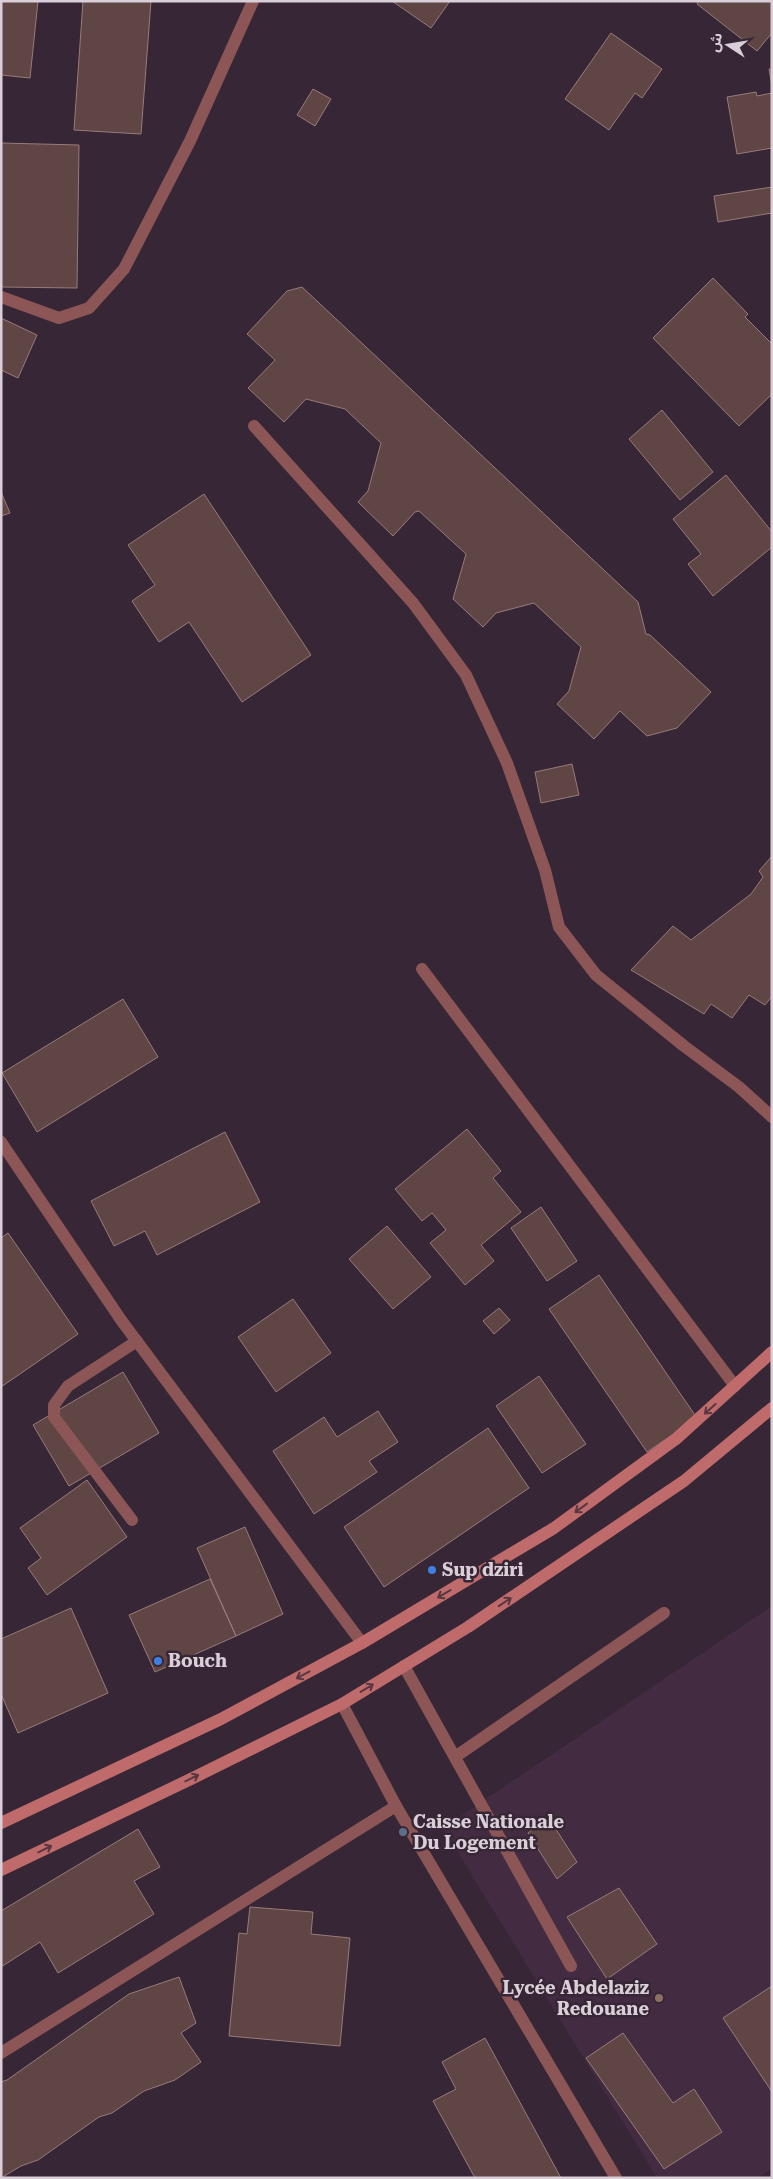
<svg xmlns="http://www.w3.org/2000/svg" width="773" height="2179" viewBox="0 0 773 2179" font-family="'Roboto Serif','Noto Sans Arabic',serif">
  <rect width="100%" height="100%" fill="#372635"/>
  <!-- built -->
  <path fill="#432c41" d="M772,1606v562l-14,10h-101l-214,-350z"/>
  <!-- building -->
  <path fill="#5f4544" stroke="#997b7a" d="M1,1h37l-8,77 -29,-3z
    M83,1h68l-10,133 -67,-4z
    M392,1h58l-19,27z
    M699,1h73v32l-15,18 -60,-47z
    M611,33l51,36 -20,29 -7,-5 -26,37 -44,-31z
    M769,69h3v17z
    M313,89l18,10 -16,27 -18,-11z
    M756,92l1,4 15,-3v55l-35,6 -10,-57z
    M1,143l78,2 -2,143 -76,-1z
    M772,187v26l-54,9 -4,-26z
    M713,278l35,36 -3,3 27,27v50l-33,32 -86,-88z
    M302,287l336,315 8,32 4,1 61,57 -34,36 -30,8 -27,-25 -26,28 -37,-35 12,-13 12,-44 -47,-44 -38,10 -13,14 -30,-28 13,-45 -47,-43 -4,1 -22,24 -35,-34 10,-11 13,-48 -36,-34 -39,-10 -22,23 -36,-34 27,-28 -28,-26 40,-43z
    M1,318l36,17 -19,43 -17,-8z
    M662,410l51,62 -33,28 -51,-61z
    M726,475l46,57v15l-59,49 -25,-32 13,-10 -28,-35z
    M1,492l9,21 -9,3z
    M204,494l107,161 -69,47 -53,-80 -30,20 -27,-41 23,-16 -27,-40z
    M572,764l7,31 -38,8 -6,-31z
    M772,856v140l-7,9 -16,-10 -17,23 -21,-14 -7,10 -73,-44 42,-44 18,14 60,-46 12,-17 -4,-6z
    M123,999l35,58 -121,75 -35,-59z
    M467,1129l34,42 -8,7 28,34 -40,33 13,16 -29,24 -35,-42 16,-13 -14,-17 -10,8 -27,-32z
    M225,1132l35,70 -103,53 -12,-24 -31,15 -23,-45z
    M541,1207l36,54 -30,20 -36,-53z
    M387,1226l44,51 -38,32 -44,-50z
    M8,1233l70,101 -77,53v-149z
    M599,1275l98,143 -50,34 -98,-143z
    M293,1299l38,54 -55,39 -38,-55z
    M499,1308l11,12 -16,14 -11,-13z
    M123,1372l36,61 -90,53 -36,-61z
    M539,1376l47,68 -44,29 -46,-67z
    M378,1411l20,31 -29,19 8,11 -63,42 -41,-63 51,-34 13,20z
    M488,1428l41,60 -145,99 -40,-60z
    M87,1480l40,57 -80,58 -19,-27 13,-10 -21,-30z
    M245,1527l38,87 -47,22 -39,-88z
    M210,1579l26,57 -81,36 -26,-57z
    M71,1608l37,85 -90,40 -17,-39v-55z
    M548,1817l29,45 -20,17 -29,-46z
    M138,1829l22,38 -26,14 20,33 -96,59 -18,-31 -39,25v-56z
    M619,1888l38,56 -50,35 -40,-62z
    M250,1907l63,5 -2,22 39,4 -10,108 -111,-10 10,-103 8,1z
    M179,1977l17,46 -15,10 20,29 -26,18 -31,11 -32,22 -13,4 -61,43 -17,6 -20,12v-96l6,-2 122,-86z
    M772,1986v106l-49,-74z
    M623,2033l50,70 21,-14 28,43 -58,37 -78,-111z
    M485,2038l76,140h-86l-42,-77 23,-12 -14,-27z"/>
  <g fill="none" stroke-linecap="round" stroke-linejoin="round">
    <!-- lane -->
    <path stroke="#8b5655" stroke-width="12" d="M132,1520l-78,-103v-12l14,-19 69,-45
      M404,1666l167,300
      M455,1757l209,-144
      M1,2053l395,-247"/>
    <!-- street -->
    <path stroke="#8b5655" stroke-width="12" d="M1,297l58,21 30,-10 35,-39 66,-128 63,-140
      M254,426l159,177 53,72 41,88 38,107 14,57 37,48 88,71 55,41 33,30
      M422,969l313,417
      M1,1142l120,178 241,323
      M342,1704l54,102 220,372"/>
    <!-- secondary -->
    <path stroke="#c06b6b" stroke-width="12" d="M1,1823l220,-104 141,-76 192,-115 122,-89 96,-87
      M1,1870l194,-93 147,-73 126,-77 216,-146 88,-73"/>
  </g>
  <!-- one-way arrows -->
  <defs><path id="oneway-shaft" d="M-6 0H5M1.5-3L5.5 0L1.5 3" fill="none" stroke-width="1.6" stroke-linecap="round" stroke-linejoin="round" transform="scale(1.25)"/></defs>
  <g stroke="#593742">
    <use href="#oneway-shaft" transform="translate(710 1409) rotate(138)"/>
    <use href="#oneway-shaft" transform="translate(581 1508) rotate(144)"/>
    <use href="#oneway-shaft" transform="translate(444 1594) rotate(149)"/>
    <use href="#oneway-shaft" transform="translate(505 1602) rotate(-34)"/>
    <use href="#oneway-shaft" transform="translate(303 1675) rotate(152)"/>
    <use href="#oneway-shaft" transform="translate(367 1688) rotate(-31)"/>
    <use href="#oneway-shaft" transform="translate(192 1778) rotate(-26)"/>
    <use href="#oneway-shaft" transform="translate(45 1849) rotate(-26)"/>
  </g>
  <!-- markers -->
  <g fill="#3f7fe0" stroke="#372635" stroke-width="2">
    <circle cx="432" cy="1570" r="5"/>
    <circle cx="158" cy="1661" r="5"/>
  </g>
  <circle fill="#5c6f8a" stroke="#372635" stroke-width="2" cx="403" cy="1832" r="5"/>
  <circle fill="#8d6e63" stroke="#372635" stroke-width="2" cx="659" cy="1998" r="5"/>
  <g text-anchor="middle" stroke-width="5" stroke-linejoin="round" paint-order="stroke">
    <!-- poi labels -->
    <g font-size="18" font-weight="bold" fill="#dacfd9" stroke="#372635" text-anchor="start">
      <text x="442" y="1576">Sup dziri</text>
      <text x="168" y="1667">Bouch</text>
      <text x="413" y="1828">Caisse Nationale<tspan x="413" dy="21">Du Logement</tspan></text>
      <text x="649" y="1994" text-anchor="end">Lycée Abdelaziz<tspan x="649" dy="21">Redouane</tspan></text>
    </g>
  </g>
  <!-- border -->
  <rect width="773" height="2179" fill="none" stroke="#dacfd9" stroke-width="5"/>
  <!-- north arrow -->
  <g transform="translate(728 45) rotate(282)" stroke="#372635" stroke-width="4" paint-order="stroke">
  <path d="M0-4L9 19L0 12L-9 19Z" fill="#dacfd9"/>
  <text y="-8" font-size="14" font-weight="bold" text-anchor="middle" fill="#dacfd9">ش</text>
  </g>
</svg>
